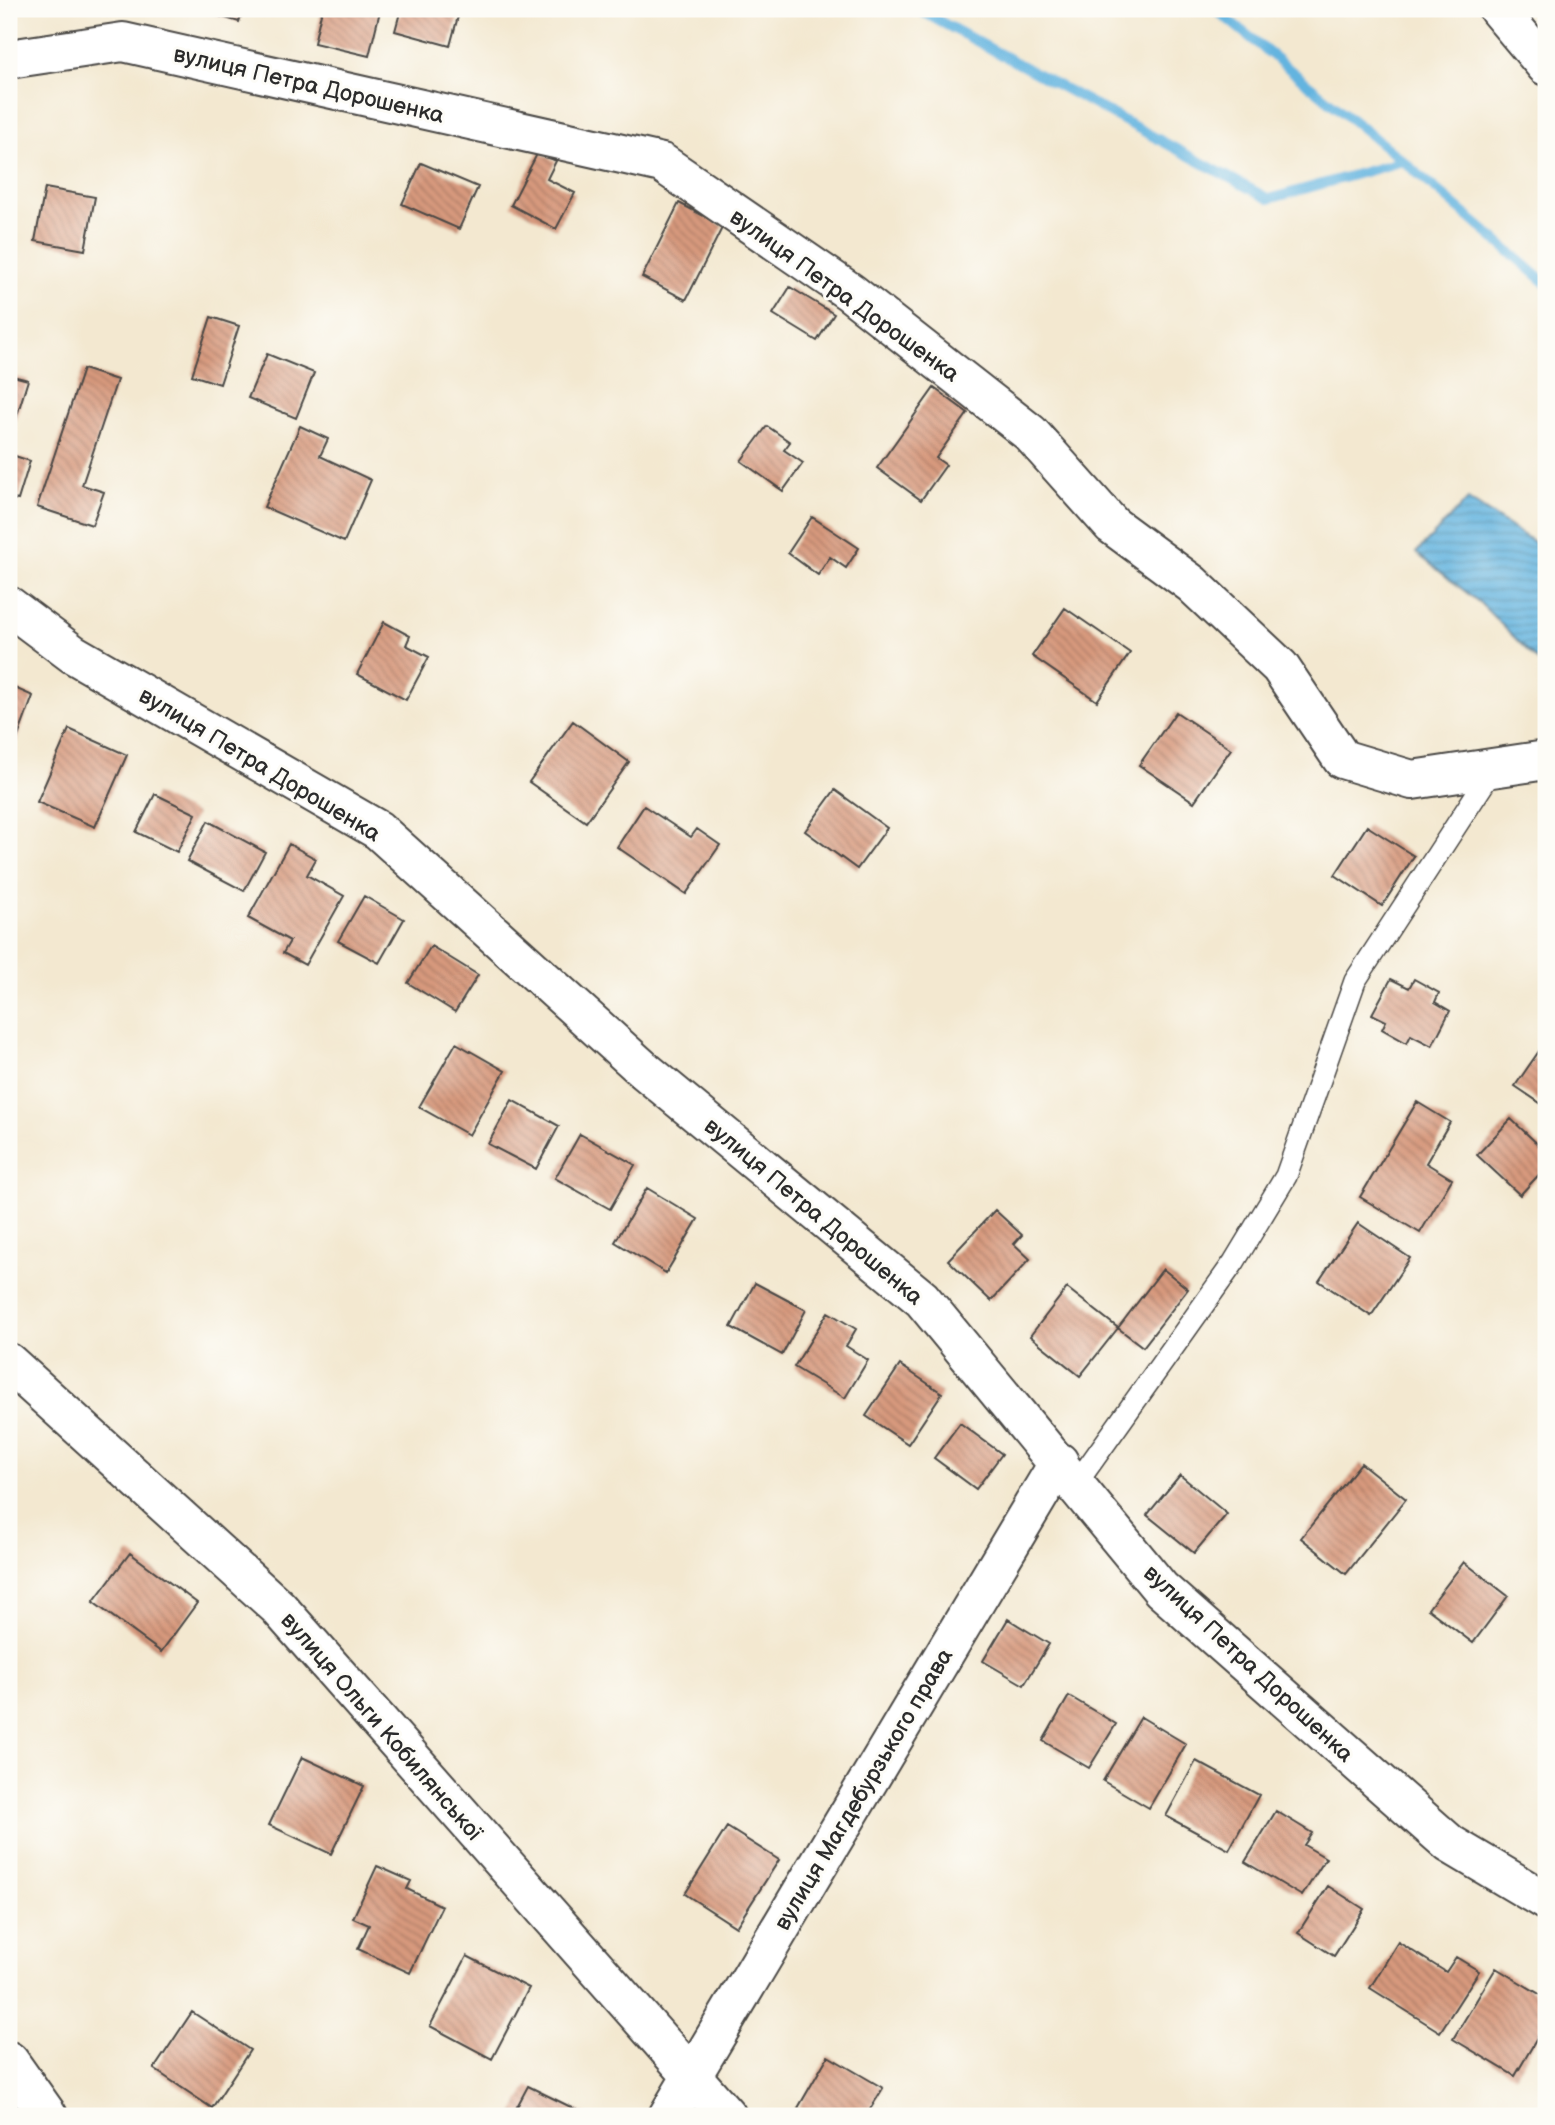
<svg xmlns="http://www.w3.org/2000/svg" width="1555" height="2125" viewBox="0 0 1555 2125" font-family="'Balsamiq Sans',sans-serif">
  <defs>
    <pattern id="water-rules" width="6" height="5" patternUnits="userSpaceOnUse" patternTransform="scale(1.75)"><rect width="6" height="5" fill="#64b4df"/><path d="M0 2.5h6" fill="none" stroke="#5393b5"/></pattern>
    <pattern id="building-back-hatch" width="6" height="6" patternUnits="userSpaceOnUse" patternTransform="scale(1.75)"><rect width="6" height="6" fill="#d7997d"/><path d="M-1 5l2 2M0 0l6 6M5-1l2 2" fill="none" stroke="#af7d67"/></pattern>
  </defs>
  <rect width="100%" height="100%" fill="#fdfcf7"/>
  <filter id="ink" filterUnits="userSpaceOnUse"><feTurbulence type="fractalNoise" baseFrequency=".0143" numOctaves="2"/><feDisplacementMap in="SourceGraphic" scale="14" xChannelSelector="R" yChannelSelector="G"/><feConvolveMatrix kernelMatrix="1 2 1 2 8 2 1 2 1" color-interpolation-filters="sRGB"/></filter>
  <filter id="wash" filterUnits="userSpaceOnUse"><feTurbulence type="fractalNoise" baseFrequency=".00686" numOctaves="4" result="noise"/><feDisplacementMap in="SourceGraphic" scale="28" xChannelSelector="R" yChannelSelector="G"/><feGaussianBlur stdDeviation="1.57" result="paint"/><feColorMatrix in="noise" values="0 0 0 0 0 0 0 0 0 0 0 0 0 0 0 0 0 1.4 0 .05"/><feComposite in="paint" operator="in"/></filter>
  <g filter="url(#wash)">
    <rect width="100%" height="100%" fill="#f3e8d0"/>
    <!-- water -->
    <path fill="url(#water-rules)" stroke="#487085" stroke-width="2" d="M1468,499l78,51v119l-66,-66 -64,-50z"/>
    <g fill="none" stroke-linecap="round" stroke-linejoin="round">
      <!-- stream -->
      <path stroke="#64b4df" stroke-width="10" d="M917,9l352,190 134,-38 143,122
        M1215,9l188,152"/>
    </g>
    <g id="blocks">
      <!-- building -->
      <path fill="url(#building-back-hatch)" d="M196,9h47l-4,13z
        M322,9h49l9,2 -11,45 -55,-13z
        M401,9h59l-10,37 -55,-15z
        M538,152l18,9 -9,18 28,14 -19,36 -45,-24z
        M421,163l57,24 -19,42 -57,-25z
        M45,188l50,9 -10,53 -50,-9z
        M679,203l44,23 -37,74 -44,-23z
        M790,287l44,27 -17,27 -44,-27z
        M211,317l28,9 -19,58 -28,-9z
        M267,354l47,19 -18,45 -48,-20z
        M83,369l34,11 -35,105 22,7 -12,33 -55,-18z
        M9,375l19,5 -19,61z
        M934,388l34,25 -32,45 10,7 -25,35 -44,-32z
        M300,426l28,13 -8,17 51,24 -27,62 -80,-35z
        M767,426l23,16 -6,8 19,13 -20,28 -42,-30z
        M9,454l21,7 -12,39 -9,-2z
        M812,517l47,31 -13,20 -16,-11 -12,18 -30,-22z
        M1065,608l65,45 -33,48 -65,-45z
        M384,622l26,14 -4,9 23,12 -23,43 -49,-26z
        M9,674l4,2 -3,10 23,10 -17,46 -7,-3z
        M1176,712l55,37 -37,53 -55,-37z
        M573,721l56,41 -43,60 -57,-40z
        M69,729l58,26 -32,72 -58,-25z
        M835,790l52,38 -30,41 -52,-38z
        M155,794l41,20 -19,38 -41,-20z
        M644,806l47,31 6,-8 23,16 -34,49 -69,-47z
        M208,821l57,31 -21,39 -57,-30z
        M1367,826l47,30 -32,50 -47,-31z
        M289,844l27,15 -9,16 37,21 -39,69 -22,-12 7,-12 -42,-23z
        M364,896l40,23 -25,44 -41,-22z
        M431,946l47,29 -23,37 -47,-29z
        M1391,979l18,9 5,-9 25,14 -4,9 15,9 -18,35 -21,-11 -4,8 -25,-14 4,-8 -14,-7z
        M1546,1041v66l-31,-21z
        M456,1043l49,28 -36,64 -50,-28z
        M512,1100l47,26 -23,43 -48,-25z
        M1417,1102l33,20 -24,41 26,16 -32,54 -60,-36z
        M1511,1119l35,33v15l-26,28 -43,-40z
        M580,1134l55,31 -25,44 -55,-31z
        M647,1188l51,31 -32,54 -51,-31z
        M995,1210l27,25 -8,9 16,15 -39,42 -43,-41z
        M1358,1223l52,35 -39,58 -52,-35z
        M1163,1269l25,20 -45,58 -25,-19z
        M755,1283l51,27 -24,45 -51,-28z
        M1067,1288l51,40 -38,48 -50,-40z
        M828,1312l28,17 -10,17 22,14 -23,38 -51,-31z
        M900,1365l42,28 -34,51 -42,-28z
        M960,1423l42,31 -26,35 -42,-31z
        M1361,1463l45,36 -60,75 -45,-36z
        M1180,1475l47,39 -33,39 -47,-38z
        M130,1553l67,50 -36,49 -68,-50z
        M1464,1562l44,34 -35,47 -45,-34z
        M1008,1619l41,25 -25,41 -41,-24z
        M1069,1696l47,28 -27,44 -46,-27z
        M1141,1717l45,27 -37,64 -46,-27z
        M302,1757l62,29 -33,68 -62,-29z
        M1196,1761l63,34 -30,55 -63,-34z
        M1276,1811l36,22 -8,12 22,13 -24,38 -57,-34z
        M727,1827l52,33 -43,67 -51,-33z
        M377,1866l34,15 -4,8 35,17 -32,67 -52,-24 11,-24 -16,-7z
        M1328,1886l36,23 -30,47 -36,-23z
        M1398,1942l48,30 10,-15 23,14 -39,61 -70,-44z
        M467,1956l62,32 -37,71 -62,-33z
        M1496,1968l50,30v25l-31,53 -62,-37z
        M192,2012l58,38 -38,58 -58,-39z
        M828,2056l55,32 -17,28h-54l-14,-8z
        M528,2086l61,30h-77z"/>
    </g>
  </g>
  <g filter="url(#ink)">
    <use href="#blocks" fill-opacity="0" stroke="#494744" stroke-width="2"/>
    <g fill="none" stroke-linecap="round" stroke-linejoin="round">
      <defs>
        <path id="lane" d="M1076,1484l158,-222 52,-86 69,-195 138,-212"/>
        <path id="street" d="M1498,9l48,57
          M9,59l114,-17 539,121 188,129 180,141 82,92 80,59 88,83 62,92 70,21 134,-20
          M9,606l64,48 305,176 265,239 279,230 239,290 289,255 96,57
          M9,1363l269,244 449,509
          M9,2061l39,55
          M668,2116l391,-654"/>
      </defs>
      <!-- lane casing -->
      <use href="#lane" stroke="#494744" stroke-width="24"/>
      <!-- street casing -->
      <use href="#street" stroke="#494744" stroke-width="42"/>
      <!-- lane -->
      <use href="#lane" stroke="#fff" stroke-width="21"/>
      <!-- street -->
      <use href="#street" stroke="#fff" stroke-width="38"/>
    </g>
  </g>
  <g text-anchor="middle" stroke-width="6" stroke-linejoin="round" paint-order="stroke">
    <!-- street labels -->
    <g font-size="23" fill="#2b2b2b" stroke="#fdfcf7">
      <text transform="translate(309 84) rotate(13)" y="8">вулиця Петра Дорошенка</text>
      <text transform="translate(845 295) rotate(36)" y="8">вулиця Петра Дорошенка</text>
      <text transform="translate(260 764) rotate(31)" y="8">вулиця Петра Дорошенка</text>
      <text transform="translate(814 1211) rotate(40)" y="8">вулиця Петра Дорошенка</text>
      <text transform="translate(1249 1663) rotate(43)" y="8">вулиця Петра Дорошенка</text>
      <text transform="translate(382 1726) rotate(49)" y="8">вулиця Ольги Кобилянської</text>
      <text transform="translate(863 1789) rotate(-59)" y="8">вулиця Магдебурзького права</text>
    </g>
  </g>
  <!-- margin -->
  <rect width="1555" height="2125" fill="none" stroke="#fdfcf7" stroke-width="35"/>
</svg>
